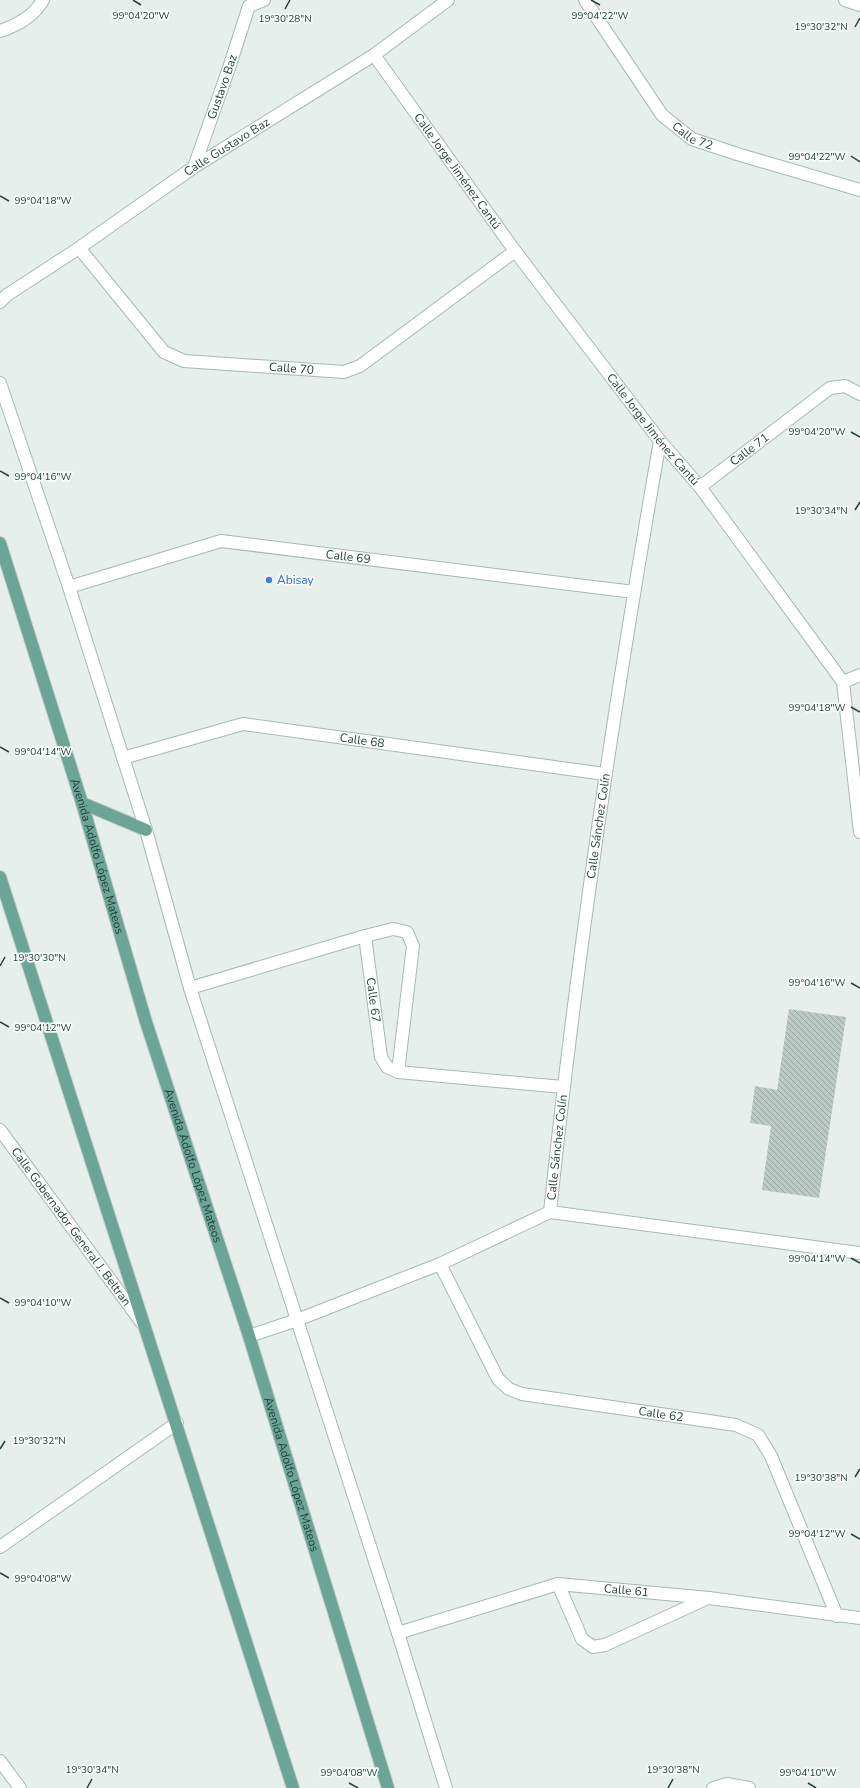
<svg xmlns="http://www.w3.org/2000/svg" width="860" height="1788" viewBox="0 0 860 1788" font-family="'Nunito Sans',sans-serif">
  <defs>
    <pattern id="building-back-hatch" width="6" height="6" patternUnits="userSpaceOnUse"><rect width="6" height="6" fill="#bbcac4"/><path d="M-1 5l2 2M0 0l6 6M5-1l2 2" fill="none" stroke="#98a6a0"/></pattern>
  </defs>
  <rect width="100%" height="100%" fill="#e6efeb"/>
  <!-- building -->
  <path fill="url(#building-back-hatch)" d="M789,1009l57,8 -27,181 -57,-8 9,-64 -21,-3 5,-37 22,4z"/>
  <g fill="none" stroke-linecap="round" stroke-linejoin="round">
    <defs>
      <g id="minor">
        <path id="s1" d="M585,0l77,115 30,24 45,15 123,36"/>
        <path d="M845,0l15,5"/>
        <path d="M0,31c18,-6 34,-15 43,-31"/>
        <path id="s2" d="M374,55l141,196 145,190 40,46 143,195 17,150"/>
        <path id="s3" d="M79,248l85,104 20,9 160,11 16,-6 155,-115"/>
        <path d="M0,383l69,204 77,243 44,158 208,645 48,155"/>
        <path id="s4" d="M700,487l130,-99 15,-2 15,8"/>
        <path id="s5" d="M69,587l152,-46 413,51"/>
        <path d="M843,682l17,-7"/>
        <path id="s6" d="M123,758l120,-34 362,50"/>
        <path d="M365,936l28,-7 14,3 6,14 -15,126"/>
        <path id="s7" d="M190,988l175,-52 16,121 6,10 11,5 165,15"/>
        <path id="s8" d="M0,1130l142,193"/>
        <path id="s9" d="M550,1212c27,-258 65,-515 110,-771"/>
        <path id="s10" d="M440,1264l58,115 11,10 13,5 214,31 22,10 13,21 66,160"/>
        <path d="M249,1336l48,-16 143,-56 110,-52 310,41"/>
        <path d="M0,1547l177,-124"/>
        <path d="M558,1584l24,55 11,8 12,-2 103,-47"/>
        <path id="s11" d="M398,1633l160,-49 151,14 151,20"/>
        <path d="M0,1761l20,27"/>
        <path d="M713,1788l14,-4 22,4"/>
      </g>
      <g id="tertiary">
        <path id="s12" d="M194,167l35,-99 20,-62 15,-6"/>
        <path id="s13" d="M0,302l7,-7 72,-47 115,-81 180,-112 74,-55"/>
      </g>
      <g id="primary">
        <path id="s14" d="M0,543l82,260 64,219 103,314 139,452"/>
        <path d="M82,803l64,27"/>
        <path d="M0,877l293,911"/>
      </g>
    </defs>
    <!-- minor casing -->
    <use href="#minor" stroke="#a8b8b2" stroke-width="14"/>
    <!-- tertiary casing -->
    <use href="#tertiary" stroke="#a8b8b2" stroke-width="14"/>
    <!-- primary casing -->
    <use href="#primary" stroke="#c2cac8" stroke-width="14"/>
    <!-- minor -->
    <use href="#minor" stroke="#fff" stroke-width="12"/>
    <!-- tertiary -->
    <use href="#tertiary" stroke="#fff" stroke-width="12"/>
    <!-- primary -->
    <use href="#primary" stroke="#6aa596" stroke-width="12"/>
  </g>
  <!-- ticks -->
  <path fill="none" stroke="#24423a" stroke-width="1.5" d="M133,0l8,5M591,0l9,5M285,9l5,-9M855,27l5,-9M851,156l9,6M0,196l9,5M851,432l9,5M0,471l9,5M855,510l5,-8M851,707l9,5M0,747l9,5M0,966l5,-9M851,983l9,5M0,1022l9,5M851,1258l9,5M0,1298l9,5M0,1449l5,-8M855,1477l5,-8M851,1534l9,5M0,1573l9,5M349,1783l9,5M808,1783l8,5M87,1788l5,-9M668,1788l5,-9"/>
  <!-- markers -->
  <circle fill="#3f7fe0" stroke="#f7fbf9" stroke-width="1.5" cx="269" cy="580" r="4"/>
  <g text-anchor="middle" stroke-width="3.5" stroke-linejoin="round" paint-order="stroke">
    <!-- street labels -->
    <g font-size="12" fill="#24423a" stroke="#f7fbf9">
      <text dy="4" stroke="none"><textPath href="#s12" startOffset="85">Gustavo Baz</textPath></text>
      <text dy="4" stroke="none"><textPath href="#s1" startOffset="176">Calle 72</textPath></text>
      <text dy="4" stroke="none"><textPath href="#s13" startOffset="275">Calle Gustavo Baz</textPath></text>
      <text dy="4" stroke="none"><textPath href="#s2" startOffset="143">Calle Jorge Jiménez Cantú</textPath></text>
      <text dy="4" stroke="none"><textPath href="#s3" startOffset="264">Calle 70</textPath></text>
      <text dy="4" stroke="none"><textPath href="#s2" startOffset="467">Calle Jorge Jiménez Cantú</textPath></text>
      <text dy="4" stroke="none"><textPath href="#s4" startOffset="62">Calle 71</textPath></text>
      <text dy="4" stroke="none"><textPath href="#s5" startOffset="287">Calle 69</textPath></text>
      <text dy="4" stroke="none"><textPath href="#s6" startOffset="245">Calle 68</textPath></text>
      <text dy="4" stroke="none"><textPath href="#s9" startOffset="389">Calle Sánchez Colín</textPath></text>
      <text dy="4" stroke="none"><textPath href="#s14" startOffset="328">Avenida Adolfo López Mateos</textPath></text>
      <text dy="4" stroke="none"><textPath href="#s7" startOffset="247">Calle 67</textPath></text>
      <text dy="4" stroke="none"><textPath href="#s9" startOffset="65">Calle Sánchez Colín</textPath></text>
      <text dy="4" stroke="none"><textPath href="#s14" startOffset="652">Avenida Adolfo López Mateos</textPath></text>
      <text dy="4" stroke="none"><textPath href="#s8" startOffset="120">Calle Gobernador General J. Beltran</textPath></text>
      <text dy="4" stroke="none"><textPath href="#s10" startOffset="298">Calle 62</textPath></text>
      <text dy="4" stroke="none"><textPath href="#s14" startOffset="976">Avenida Adolfo López Mateos</textPath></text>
      <text dy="4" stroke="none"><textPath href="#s11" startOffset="236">Calle 61</textPath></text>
    </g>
    <!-- shop labels -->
    <g font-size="12" fill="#366cbe" stroke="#f7fbf9" text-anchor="start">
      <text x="277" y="584">Abisay</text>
    </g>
  </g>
  <g font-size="10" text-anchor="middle" fill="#24423a" stroke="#f7fbf9" stroke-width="3.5" stroke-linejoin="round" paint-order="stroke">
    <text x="141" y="19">99°04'20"W</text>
    <text x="600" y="19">99°04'22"W</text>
    <text x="285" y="22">19°30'28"N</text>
    <text x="821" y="30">19°30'32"N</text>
    <text x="817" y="160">99°04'22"W</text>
    <text x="43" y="204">99°04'18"W</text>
    <text x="817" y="435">99°04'20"W</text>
    <text x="43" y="480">99°04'16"W</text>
    <text x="821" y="514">19°30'34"N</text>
    <text x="817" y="711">99°04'18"W</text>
    <text x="43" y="755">99°04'14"W</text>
    <text x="39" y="961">19°30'30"N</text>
    <text x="817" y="986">99°04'16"W</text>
    <text x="43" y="1031">99°04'12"W</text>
    <text x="817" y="1262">99°04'14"W</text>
    <text x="43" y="1306">99°04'10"W</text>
    <text x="39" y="1444">19°30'32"N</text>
    <text x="821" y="1481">19°30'38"N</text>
    <text x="817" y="1537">99°04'12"W</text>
    <text x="43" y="1582">99°04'08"W</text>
    <text x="92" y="1773">19°30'34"N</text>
    <text x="673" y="1773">19°30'38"N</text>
    <text x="349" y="1776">99°04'08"W</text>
    <text x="808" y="1776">99°04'10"W</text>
  </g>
</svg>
